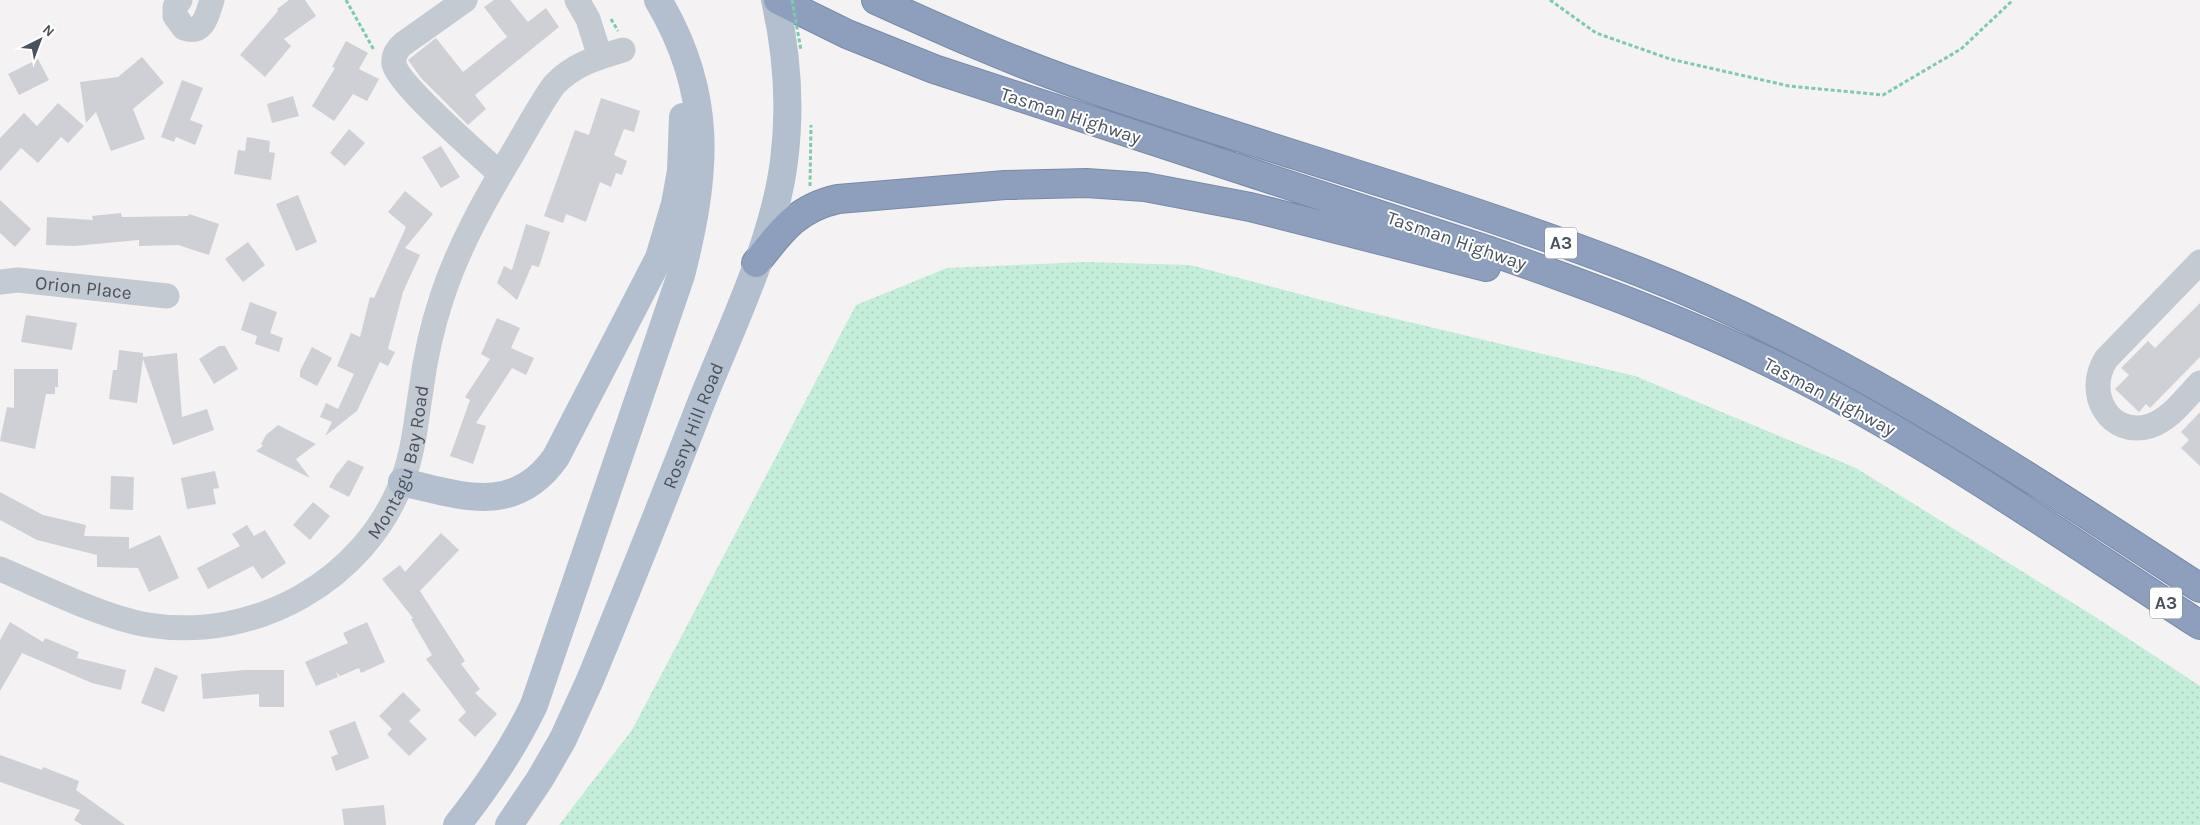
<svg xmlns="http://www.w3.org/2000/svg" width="2200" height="825" viewBox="0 0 2200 825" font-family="Karla,sans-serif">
  <defs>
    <pattern id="grass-dots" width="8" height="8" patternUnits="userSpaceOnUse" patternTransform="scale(1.25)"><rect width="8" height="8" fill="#c4eed9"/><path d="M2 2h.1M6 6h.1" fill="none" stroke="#aacebd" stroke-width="1.8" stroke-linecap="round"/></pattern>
  </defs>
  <rect width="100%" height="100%" fill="#f4f2f2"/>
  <!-- grass -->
  <path fill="url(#grass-dots)" d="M1086,262l104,3 173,46 272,65 221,92 241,150 103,68v139h-1641l73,-95 224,-425 91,-37z"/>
  <!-- building -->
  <path fill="#cfd0d5" d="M289,0h16l11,16 -32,23 7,7 -26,31 -25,-22 38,-44 -1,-2z
    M494,0h16l18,22 18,-14 13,19 -84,68 11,14 -18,16 -47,-47 -13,-18 28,-22 27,34 44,-35 -23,-30z
    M346,41l22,12 -9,16 20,10 -12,22 -14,-7 -19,27 -22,-15 23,-38 -3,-1z
    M142,57l22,26 -31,26 12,30 -34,12 -15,-39 -10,11 -6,-41 38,-5z
    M38,59l11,21 -30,15 -11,-21z
    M182,80l21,8 -13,32 13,5 -8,20 -19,-8 -2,5 -13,-5z
    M293,96l6,20 -27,7 -5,-19z
    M601,98l39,13 -6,21 -10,-3 -10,26 13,6 -5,14 -6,-2 -5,14 -11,-5 -14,40 -20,-8 -3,9 -19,-7 31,-86 14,5z
    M58,103l26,23 -16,17 -7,-6 -23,26 -17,-15 -21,23v-33l24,-25 13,13z
    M349,129l16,14 -20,23 -15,-13z
    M247,137l23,4 -1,11 6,1 -4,27 -37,-6 4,-24 7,1z
    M441,146l19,31 -19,11 -19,-31z
    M405,191l28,23 -28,34 15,7 -17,37 -15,57 7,3 -7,14 -8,-4 -23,49 -32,25 7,-14 -12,-5 6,-14 12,6 16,-35 -17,-8 14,-33 9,4 10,-40 4,1 32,-71 -18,-15z
    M298,195l19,47 -21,9 -20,-47z
    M0,200l31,29 -16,18 -15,-14z
    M121,213l1,4 66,-1 1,-2 30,10 -10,31 -31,-10 -39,1v-6l-65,6 -28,-1 1,-28 46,3 -1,-4z
    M526,224l24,8 -11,35 -7,-2 -15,35 -20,-17 7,-17 8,4z
    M248,242l17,23 -22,17 -18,-23z
    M250,302l27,10 -7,21 13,5 -4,14 -24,-8 2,-8 -16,-6z
    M2200,303v54l-50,51 -4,-4 -7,8 -24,-23 14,-14 -8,-7 27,-27 7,7z
    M26,315l51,8 -5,27 -51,-8z
    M497,318l23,10 -9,20 23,10 -8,17 -14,-7 -36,55 10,3 -13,38 -23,-8 20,-56 -5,-3 25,-38 -9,-5z
    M219,346h6l13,23 -24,15 -15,-25z
    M312,347l20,11 -15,28 -17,-9v-6z
    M119,350l24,3v4l34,-4 5,64 25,-8 7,21 -41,15 -30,-86 -6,44 -28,-4 4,-29h4z
    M14,369h44v18h-3v7h-9l-11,55 -35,-8 7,-34 7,1z
    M2200,412v54l-19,-18 8,-8 -8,-8z
    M278,425l38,19 -20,15 14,19 -54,-27 7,-5 -2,-2 5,-9z
    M348,460l16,7 -15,30 -20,-10 7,-12z
    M215,471l4,17 -6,1 3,15 -29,5 -6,-31z
    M111,476l23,1 -1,33 -23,-1z
    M0,492l43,23 43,10 -2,11 45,1v12l31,-14 19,43 -30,14 -11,-24 -41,-1v-12l-60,-15 -37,-20z
    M313,502l17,14 -20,24 -17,-15z
    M247,525l7,11 11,-6 21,33 -24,16 -9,-13 -45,23 -11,-21 43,-22 -8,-12z
    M441,533l18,17 -39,41 45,70 -4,3 19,25 -5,4 22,21 -22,23 -17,-17 8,-8 -40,-53 6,-4 -21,-36 2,-1 -31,-39 18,-14 5,7z
    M10,622l33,20 2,-4 34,14 -2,6 49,12 -5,20 -29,-7 -70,-30 -22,38v-51z
    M367,622l18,40 -24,11 -2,-5 -19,8 -4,-4 2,5 -22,9 -11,-24 43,-19 -5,-10z
    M155,667l23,9 -14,36 -23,-9z
    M245,670h39v37h-25v-13l-56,5 -2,-25z
    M403,692l18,18 -12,11 18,18 -18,17 -22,-22 5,-5 -13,-13z
    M355,721l14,37 -33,13 -5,-14 7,-3 -9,-23z
    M0,755l42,15 1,-3 36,14 -3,9 49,35h-43l-8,-5 6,-10 -80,-28z
    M384,805l2,20h-42l-2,-16z"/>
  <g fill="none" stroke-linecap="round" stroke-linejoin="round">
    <defs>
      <path id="highway" d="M778,0l69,34 87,35 553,181c99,35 199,71 294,118 147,73 281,168 419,257
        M876,0c66,30 133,60 202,84 187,65 378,116 562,188 201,78 380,199 560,316
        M756,263c25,-32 41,-55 82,-64l167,-14 81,-2 59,4 105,20 236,60"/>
    </defs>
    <!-- highway casing -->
    <use href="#highway" stroke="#788aa9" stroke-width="30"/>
    <!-- path -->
    <path stroke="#7dcaad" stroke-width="3" stroke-dasharray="4 2.5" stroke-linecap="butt" d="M346,0l28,50
      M1550,0l46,33 74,26 119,27 94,9 78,-46 52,-49
      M611,19l7,12
      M810,186l1,-61"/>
    <!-- minor -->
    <g stroke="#c3cad2" stroke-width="25">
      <path d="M180,0l-5,7v9l9,12c20,7 23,-13 28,-28"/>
      <path d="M465,0l-62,44c-6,5 -10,11 -9,20 5,22 86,91 106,110"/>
      <path d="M577,0l11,19 12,38"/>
      <path d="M2200,262l-94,97c-22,35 4,79 44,67 20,-6 36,-29 50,-43"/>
      <path id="s1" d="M0,282l18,-2 149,16"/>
      <path id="s2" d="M0,569c43,18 104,49 148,56 107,17 217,-44 255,-146 11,-29 13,-59 18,-89 4,-31 11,-63 21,-93 17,-52 44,-99 72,-146 13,-22 25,-45 40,-66 20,-21 42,-27 69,-35"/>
    </g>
    <!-- major -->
    <g stroke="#b3bece" stroke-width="28">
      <path d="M402,482c60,14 113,34 154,-25l103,-199 16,-54 6,-33 2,-54"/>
      <path d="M457,825c30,-38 56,-76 77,-120l147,-430c26,-102 33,-181 -23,-275"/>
      <path id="s3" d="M509,825l31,-46 23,-40 27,-59c38,-92 75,-184 111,-277 30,-75 73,-162 83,-242 7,-54 3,-108 -9,-161"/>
    </g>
    <!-- highway -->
    <use href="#highway" stroke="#8d9fbd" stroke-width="28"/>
    <!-- path-bridge -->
    <path stroke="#7dcaad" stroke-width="3" stroke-dasharray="4 2.5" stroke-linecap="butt" d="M792,0l9,50"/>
  </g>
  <g text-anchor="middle" stroke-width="4" stroke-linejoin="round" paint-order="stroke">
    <!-- shield labels -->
    <g fill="#fff" stroke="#80868e" stroke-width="1">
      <rect x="1545" y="227.5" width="32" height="31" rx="4"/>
      <rect x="2150" y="587.5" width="32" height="31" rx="4"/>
    </g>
    <g font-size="18" font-weight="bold" fill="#4a525e">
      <text x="1561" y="249">A3</text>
      <text x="2166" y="609">A3</text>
    </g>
    <!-- street labels -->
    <g font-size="19" fill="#4a525e" stroke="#fff">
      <text transform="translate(1071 115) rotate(18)" y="7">Tasman Highway</text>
      <text transform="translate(1457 240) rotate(19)" y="7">Tasman Highway</text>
      <text dy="7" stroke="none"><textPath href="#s1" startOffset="84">Orion Place</textPath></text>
      <text transform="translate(1830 396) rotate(28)" y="7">Tasman Highway</text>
      <text dy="7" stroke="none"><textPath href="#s3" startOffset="441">Rosny Hill Road</textPath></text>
      <text dy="7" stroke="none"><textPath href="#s2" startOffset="491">Montagu Bay Road</textPath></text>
    </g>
  </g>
  <!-- north arrow -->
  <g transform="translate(40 40) rotate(42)" stroke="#ffffff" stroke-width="4" paint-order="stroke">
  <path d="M0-4L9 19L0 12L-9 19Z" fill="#4a525e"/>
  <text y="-8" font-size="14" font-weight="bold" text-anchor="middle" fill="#4a525e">N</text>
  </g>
</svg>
